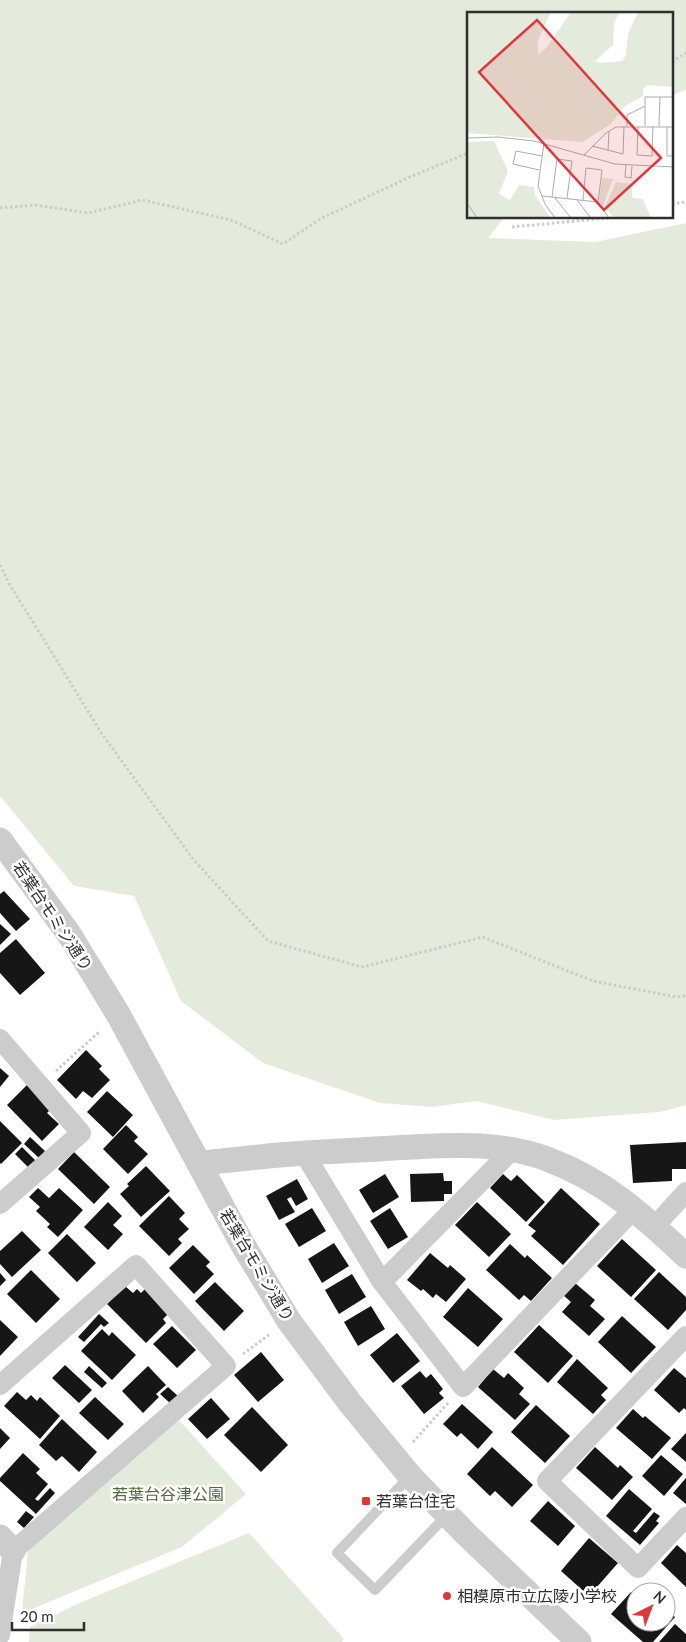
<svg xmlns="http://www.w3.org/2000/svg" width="686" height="1642" viewBox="0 0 686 1642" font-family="Lato,'Noto Sans JP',sans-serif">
  <rect width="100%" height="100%" fill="#fff"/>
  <!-- green -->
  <path fill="#e4ebdd" d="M0,0h686v90l-14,5v-81h-204v204h36l-16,20 107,4 91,-19v882l-26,7 -106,8 -78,-19 -44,6 -52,-4 -117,-40 -82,-62 -47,-105 -60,-10 -74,-90z
    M179,1420l67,74 -64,53 -160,66 6,-63z
    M249,1533l95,106 -2,3h-313l1,-15 47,-23z"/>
  <!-- building -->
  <path fill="#161616" d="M4,891l26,28 -14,12 -16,-18v-19z
    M0,924l11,10 -11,11z
    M16,939l29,34 -25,22 -20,-22v-20z
    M86,1050l16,16 -3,3 11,11 -18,18 -9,-7 -7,8 -19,-19z
    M0,1068l9,8 -9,11z
    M27,1085l24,24 -4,4 12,11 -17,17 -35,-36z
    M107,1091l26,24 -20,22 -26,-25z
    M0,1121l22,22 -21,21 -1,-1z
    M126,1125l12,12 -4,4 14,13 -20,20 -25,-25z
    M30,1137l15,14 -6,7 -15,-14z
    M686,1142v27h-14v12l-39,2 -3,-38z
    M22,1147l14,14 -7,7 -14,-14z
    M74,1152l36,35 -16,17 -36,-35z
    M146,1166l24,25 -29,26 -21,-23 9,-8 -2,-2z
    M443,1173l1,8h8v13h-8v7l-33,1 -1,-28z
    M385,1174l14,23 -26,16 -14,-23z
    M503,1174l8,7 6,-6 28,27 -19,20 -36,-34z
    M297,1179l11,20 -12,7 -5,-9 -4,2 8,13 -16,8 -13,-24z
    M38,1188l11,10 10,-10 24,22 -25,27 -11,-10 3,-3 -14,-13 4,-4 -11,-10z
    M561,1188l39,36 -37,41 -32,-29 5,-5 -8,-6z
    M169,1196l16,17 -6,6 10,10 -11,10 4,4 -13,13 -30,-30z
    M108,1202l14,14 -9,9 10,9 -15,16 -24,-23z
    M477,1202l34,32 -22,23 -34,-32z
    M312,1208l14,23 -27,16 -14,-23z
    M390,1208l18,29 -20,12 -18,-28z
    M22,1231l19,19 -29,27 -12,-13v-13z
    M67,1234l29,29 -19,19 -29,-29z
    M622,1239l34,31 -25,27 -34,-31z
    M334,1243l15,23 -27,17 -14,-24z
    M510,1244l15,14 2,-3 25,23 -21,23 -7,-6 -5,5 -33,-30z
    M193,1245l17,17 -4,4 8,8 -20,20 -25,-26z
    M430,1253l18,15 2,-3 16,14 -20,23 -10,-8 -3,4 -10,-9 -2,2 -14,-11z
    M31,1270l29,29 -24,24 -29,-29z
    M659,1272l27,25v13l-18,20 -34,-31z
    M0,1273l6,7 -6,6z
    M352,1274l14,23 -27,17 -14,-24z
    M215,1282l29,29 -20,20 -29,-30z
    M575,1283l20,17 -5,6 15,13 -16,17 -27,-24 9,-10 -8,-7z
    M125,1286l8,7 4,-4 4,4 5,-5 24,24 -7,7 3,4 -20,20 -39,-39z
    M468,1288l35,31 -25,28 -35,-30z
    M371,1306l14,23 -27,17 -14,-24z
    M99,1314l10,9 -5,4 -3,-3 -17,18 -6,-5z
    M622,1316l34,31 -25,26 -33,-31z
    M0,1320l18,17 -18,19z
    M539,1325l34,31 -25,27 -34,-31z
    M172,1326l24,24 -19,18 -24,-24z
    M102,1329l7,7 3,-4 24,23 -24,25 -31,-29z
    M397,1333l23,28 -27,22 -23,-28z
    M261,1352l23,28 -26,22 -24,-27z
    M577,1359l31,29 -7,7 5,5 -13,14 -36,-32z
    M65,1365l27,25 -13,13 -27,-25z
    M89,1366l18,17 -5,5 -18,-16z
    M148,1366l18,19 -10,9 3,3 -16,16 -21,-22z
    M674,1368l12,10v32l-2,-2 -5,5 -25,-23z
    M493,1369l11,9 4,-5 16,15 -5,6 11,10 -15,16 -37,-33z
    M420,1371l6,7 5,-4 12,15 -4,4 5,5 -20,16 -23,-28z
    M168,1387l10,9 -7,8 -11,-10z
    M17,1392l9,8 5,-5 6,6 3,-4 20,19 -20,23 -36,-33z
    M95,1397l29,27 -16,16 -29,-27z
    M211,1398l19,21 -23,20 -19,-20z
    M462,1404l31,28 -15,17 -17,-16 -4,4 -14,-13z
    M536,1405l34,31 -25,27 -34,-31z
    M252,1407l36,38 -27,27 -37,-37z
    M633,1409l10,9 2,-2 26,22 -19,21 -36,-31z
    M62,1419l35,33 -18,20 -17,-16 -6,5 -17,-16z
    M0,1428l10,10 -10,11z
    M686,1433v29l-15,-13z
    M492,1447l41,38 -21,22 -17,-16 -5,5 -23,-22z
    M595,1447l23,21 2,-3 13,12 -21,23 -36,-32z
    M23,1453l17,16 -4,4 12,11 -13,15 3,2 12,-13 5,5 -19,21 -36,-33v-3z
    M661,1455l22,19 -19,22 -22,-20z
    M686,1478v26l-13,-11z
    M629,1489l23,20 -19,22 3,2 18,-21 6,4 -4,5 3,2 -19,22 -34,-29z
    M548,1501l27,25 -17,20 -28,-25z
    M26,1511l8,6 -10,11 -7,-6z
    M589,1538l29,25 -29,33 -28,-25z
    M677,1545l9,8v34l-25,-24z
    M631,1592l5,5v25h30v-12l9,7 -22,25h-10l-32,-28z
    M675,1624l11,10v8h-27z"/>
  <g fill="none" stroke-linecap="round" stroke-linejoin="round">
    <!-- path -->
    <path stroke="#ccc" stroke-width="3" stroke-dasharray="2.5 2.5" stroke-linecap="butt" d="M672,62l14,-9
      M672,204l14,-2
      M0,208l35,-3 53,8 54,-13 89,20 52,24 37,-25 90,-42 58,-24
      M512,227l96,-9
      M0,565l10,20 92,149 91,125 75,82 94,26 121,-30 110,44 83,16 10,-1
      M56,1071l43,-39
      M243,1354l27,-20
      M413,1442l36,-40"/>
    <!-- service -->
    <path stroke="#ccc" stroke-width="10" d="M410,1476l-73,77 38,37 72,-75"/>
    <!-- minor -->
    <path stroke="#ccc" stroke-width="20" d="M0,1039l81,94 -81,71
      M304,1153l78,129 81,105 172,-179
      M655,1226l31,-34
      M382,1282l130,-132
      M686,1336l-139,145 91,87 48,-51
      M0,1385l136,-120 90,101 -213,185 -13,84"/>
    <!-- tertiary -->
    <path stroke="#ccc" stroke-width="25" d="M0,840l69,94 49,80 125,231 46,76 61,82 60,73 56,58 113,108
      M200,1163c35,-3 70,-8 106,-10 29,-2 58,-3 87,-5 51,-2 104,-8 154,11 59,22 94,55 139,97
      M0,1537l13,14"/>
  </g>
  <!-- markers -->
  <g fill="#df373c" stroke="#fff" stroke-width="2">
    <rect x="361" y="1496" width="10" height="10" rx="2.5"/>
    <circle cx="447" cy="1596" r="5"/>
  </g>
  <g text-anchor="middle" stroke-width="5" stroke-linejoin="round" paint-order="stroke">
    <!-- street labels -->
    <g font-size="16" fill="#2f2f2f" stroke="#fff">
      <text transform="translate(53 916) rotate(56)" y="6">若葉台モミジ通り</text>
      <text transform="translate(257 1265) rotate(59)" y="6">若葉台モミジ通り</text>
    </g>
    <!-- park labels -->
    <g font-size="16" fill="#50693d" stroke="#fff">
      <text x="168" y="1500">若葉台谷津公園</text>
    </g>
    <!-- poi labels -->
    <g font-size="16" fill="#2f2f2f" stroke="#fff" text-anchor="start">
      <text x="376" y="1507">若葉台住宅</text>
      <text x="457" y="1602">相模原市立広陵小学校</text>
    </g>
  </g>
  <!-- overview -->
  <g transform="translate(467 12)">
    <rect width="206" height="206" fill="#fff"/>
    <path d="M0,0h84l-13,28v15l9,-8 24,-35h49l-6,11 -1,22 -18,16 6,2 21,-2 4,-6 2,-21 10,-22h35v75l-25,-2 -5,4v7l-18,10 -14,18 -29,18 -115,-9zM27,129l14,30 -9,23 11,6 9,-15 15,2 1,8 15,23h-83v-76zM135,166l11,1 -10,27 -4,-5zM149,170l16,2v14l11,1 8,19h-37l-9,-11z" fill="#e4ebdd"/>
    <path fill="none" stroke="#acacac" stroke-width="1" d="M160,114v-11l18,-9M171,114l-1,29 15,1 1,-30M178,114v-29h29M192,114l1,-29M200,115v29h7M0,126l31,-1 36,4 81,23 59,3M77,131l-6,43 7,18 10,14M125,134l31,8 1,-28M141,139l1,-20M117,143l22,-22 10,-6h58M159,153l-1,12 6,1 1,-12M72,158l-26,-6 3,-13 26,5M75,184l56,6M85,185l5,-38 15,2 -5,37M88,186l16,20M110,188l14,18M116,188l3,-32 16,2 -4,32 11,16M0,191l10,15"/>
    <path fill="#df373c" fill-opacity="0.15" stroke="#df373c" stroke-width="2.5" d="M70,8l124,138 -57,52 -125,-138z"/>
    <rect width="206" height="206" fill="none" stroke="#2f2f2f" stroke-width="2.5"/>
  </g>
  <!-- north arrow -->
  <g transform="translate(651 1607) rotate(42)"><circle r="24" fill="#ffffff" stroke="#acacac"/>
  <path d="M0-4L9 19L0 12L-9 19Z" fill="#df373c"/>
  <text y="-8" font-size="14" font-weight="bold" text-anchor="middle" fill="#2f2f2f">N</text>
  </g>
  <!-- scale -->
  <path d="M12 1622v8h72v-8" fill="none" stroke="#2f2f2f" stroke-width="2.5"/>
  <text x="20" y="1622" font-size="15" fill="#2f2f2f" stroke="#ffffff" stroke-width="4" paint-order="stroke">20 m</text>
</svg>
